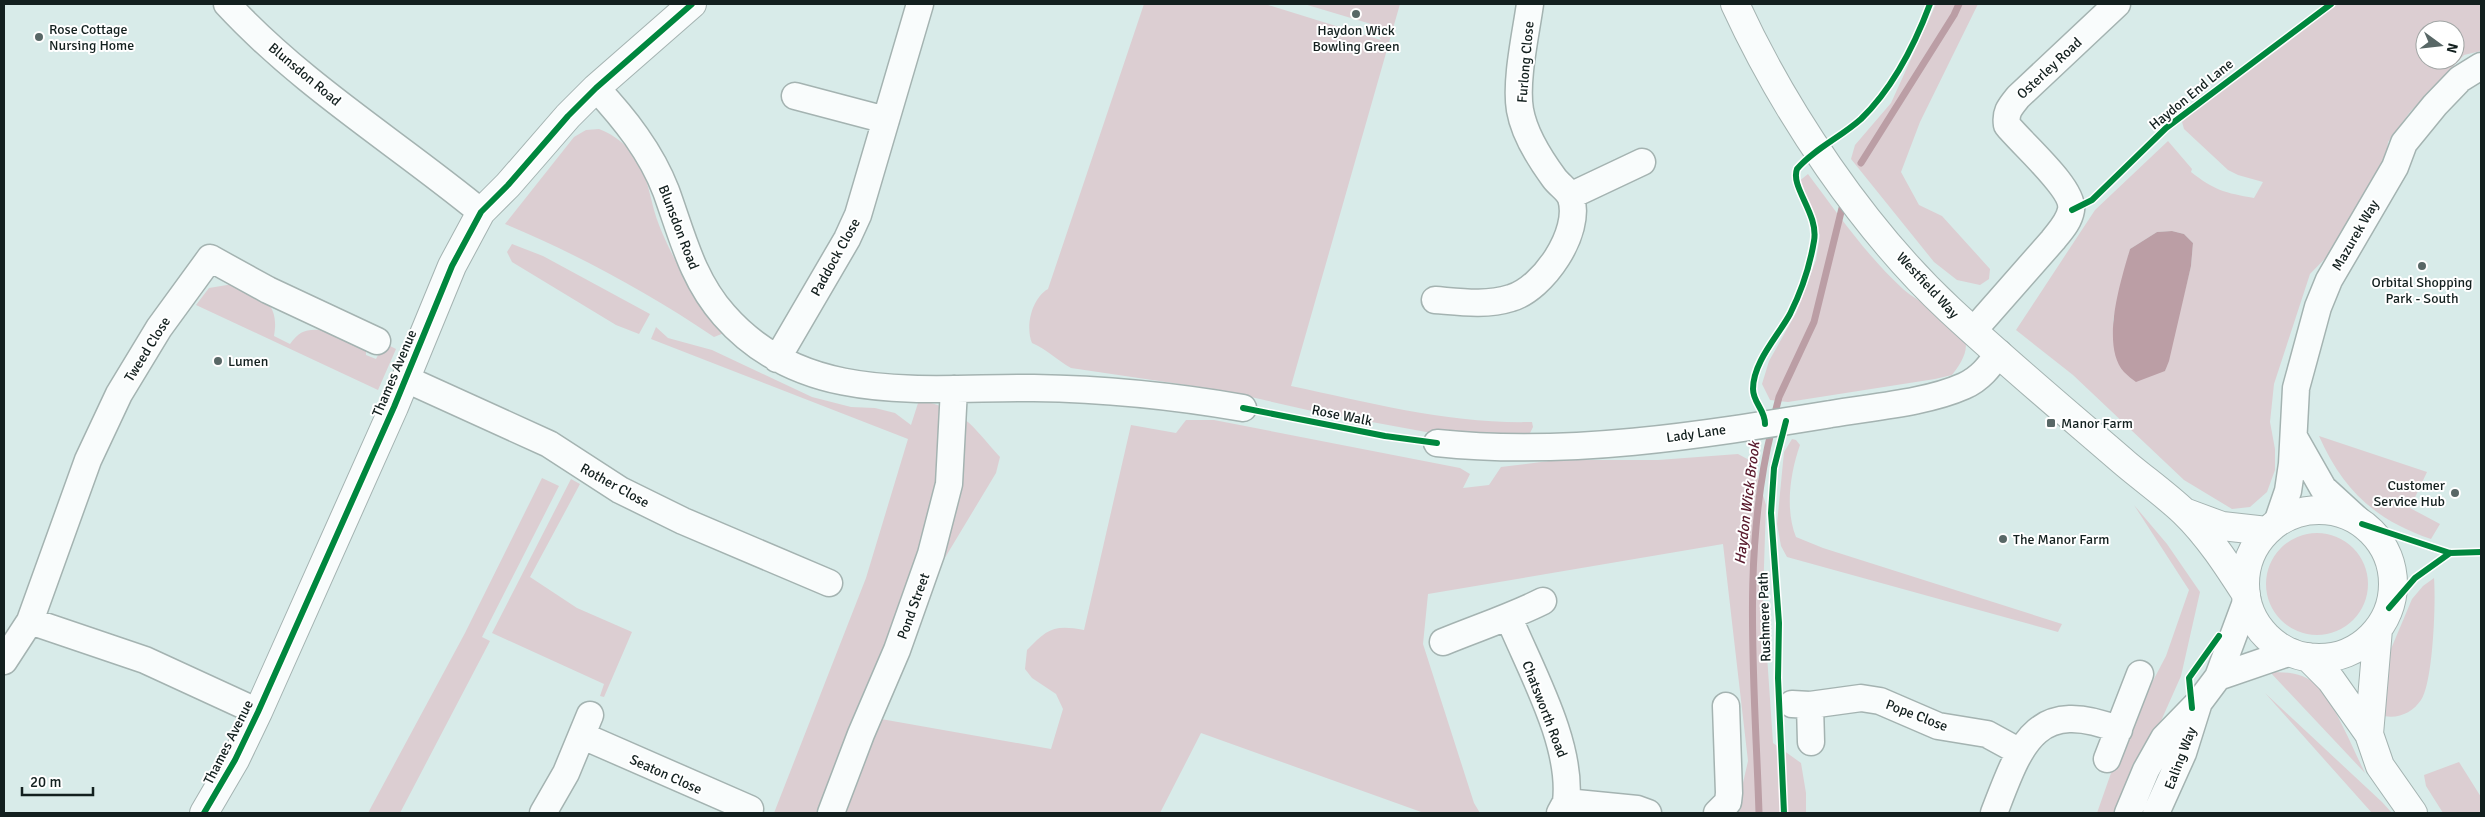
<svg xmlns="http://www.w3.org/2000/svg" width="2485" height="817" viewBox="0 0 2485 817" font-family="Signika,sans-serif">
  <rect width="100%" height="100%" fill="#d8ebe9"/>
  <!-- green -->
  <path fill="#dcced2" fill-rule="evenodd" d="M1144,4h121l116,36 -10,-16 -67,-20h96l-109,382c80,17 159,38 241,36l1,5 -5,10 -91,-3 -125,-23 -92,-21 -149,-22c-14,-8 -23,-18 -39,-25 -7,-17 0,-45 16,-54z
    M1936,4h42l-58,118 -19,50 18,33 23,11 48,53 -1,10 -9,6 -23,-5 -23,-18 -83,-103 4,-14 36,-42z
    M2338,4h143v47l-17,4 -54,57 -22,30 -3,25 -40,71 -35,36 -36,110 -4,38 5,27v21l-8,22 -17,15 -18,2 -48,-29 -111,-105 -57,-45 79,-120 73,-69 24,28 -1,3c23,18 34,21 63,26l9,-16 -25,-7 -10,-5 -44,-41 -2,-7 17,-16zM2425,30h30v30h-30zM2172,231l12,3 9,9 -2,23 -26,105 -49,-16 -3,-35 17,-71 27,-17z
    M599,129c16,6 31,18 40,34 10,18 12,42 20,62 16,40 38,75 65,108l-10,4c-65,-44 -137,-83 -209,-113l69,-87 12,-7z
    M1808,174c30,40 58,81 95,115 16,14 54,31 62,51 4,12 -6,26 -13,35l-17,4 -147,23 -18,-2 -8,-16 7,-23 27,-48 20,-53 4,-25 -27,-49z
    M512,244l31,12 107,58 -11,20 -23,-9 -104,-63 -5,-10z
    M233,284c28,13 47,17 41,52l16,8c9,-12 15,-15 30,-14l5,-7 41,25v7l10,4 8,-16 12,6 -18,41 -182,-85 13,-17z
    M656,327l12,11 44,12 100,47 39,10 24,1 20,5 16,12 8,-25c46,10 51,24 81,57l-4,16 -59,98 -56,148 170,30 12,-40 -7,-15 -24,-16 -7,-9 2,-19c20,-21 27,-26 57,-20l47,-205 45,8 10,-13h28l246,48 10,6 -7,14 26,-3 12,-18 56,-7h101l80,-6 15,8 13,43 -3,92 10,146 28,20 5,30v20h-75l7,-8 10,-44 -25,-217 -295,50 -5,50 51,159 6,10h-56l-223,-80 -41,80h-312l-9,-5 -2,5h-63l92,-235 42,-139 -257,-100z
    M2319,436l108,36 -17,36 30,16 -9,15c-56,-19 -88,-49 -112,-103z
    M1792,439l4,1 4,5c-10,28 -15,65 -4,92l27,11 239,76 -4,8 -271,-75 -6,-11 -4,-22 7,-72z
    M542,478l17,8 -77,151 8,4 -90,172h-32l97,-180z
    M571,479l9,5 -50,93 47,31 55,24 -28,65 -4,-1 4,-12 -112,-51z
    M2134,505l33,39 33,48 -19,84 -61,137h-23l27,-77 42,-80 23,-66z
    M2266 584a51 51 0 1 1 102 0a51 51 0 1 1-102 0Z
    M2434,578c2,24 -1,105 -13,122 -8,12 -22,19 -37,16l-1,-6 5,-54 24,-57 11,-13z
    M2270,672c18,0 33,1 47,13 14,11 39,70 48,88z
    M2265,693l117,109 10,11h-20z
    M2459,762l22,35v16h-38l-17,-27 -2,-11z"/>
  <!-- water -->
  <path fill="#bb9ea5" d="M2172,231l12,3 9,9 -2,23 -22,95 -4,10 -29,11c-4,-3 -8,-6 -12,-10 -24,-27 -3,-92 6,-123l27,-17z"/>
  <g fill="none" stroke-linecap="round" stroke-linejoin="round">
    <!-- stream -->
    <path stroke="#bb9ea5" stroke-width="7" d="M1861,163l93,-148 5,-11
      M1774,417l5,-20 35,-75 28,-114
      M1759,813c-4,-128 -18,-260 13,-385"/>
    <defs>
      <path id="street" d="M227,4c75,81 170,139 254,208
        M596,88c29,31 55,64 70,103 16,44 26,88 58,124 80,92 202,72 310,73 71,1 140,8 209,20
        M795,96l91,24
        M1570,196l72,-34
        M1435,300c25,2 51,6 76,-2 32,-9 71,-66 60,-100 -3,-8 -12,-13 -17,-20 -14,-19 -30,-45 -34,-68 -5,-29 6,-77 10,-106
        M1973,331l80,-91c7,-9 16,-18 18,-30 4,-21 -50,-67 -64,-85 -2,-13 3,-18 11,-28l99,-93
        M777,359l70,-120 11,-24 62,-211
        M406,379l143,65 71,46 63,31 146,62
        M2294,437l29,51 36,33
        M1437,443c131,14 265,-8 394,-29 40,-7 95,-11 133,-28 16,-7 25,-19 35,-33
        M2277,523l11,-32 4,-27 4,-76 22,-81 11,-27 66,-113 9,-24 31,-38 25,-26 21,-13
        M1509,618c22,53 64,127 57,184
        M30,621l115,39 113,52
        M1443,642c34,-14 68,-25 100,-41
        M4,661l26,-40 58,-161 31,-66 40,-66 51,-70 58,32 109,51
        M2218,677l73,-25
        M1792,704l18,1 51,-7 19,3 58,25 49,8 33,18
        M1810,705l1,37
        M583,736l167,73
        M2107,759l33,-85
        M543,813l23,-40 24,-58
        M831,813l30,-79 36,-84 34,-96 18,-70 5,-95
        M1560,813l6,-11 71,7 11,4
        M1717,813l11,-11 1,-9 -3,-87
        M1994,813c26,-67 40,-117 125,-83
        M2128,813l18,-43 18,-32 36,-37 18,-24 29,-78
        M2156,813l27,-60 16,-51"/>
      <path id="secondary" d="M1735,4c49,107 129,226 215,306 57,53 117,103 176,154 19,16 40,31 58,48 24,23 44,54 62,82
        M2245 584a74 74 0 1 1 148 0a74 74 0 1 1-148 0Z
        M2184,512l38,14 45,5
        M2308,657l23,23 38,54 11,32 33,47
        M2369,734l9,-105
        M204,813l31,-53 23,-48 136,-305 58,-141 29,-54 27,-27 60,-69 28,-28 96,-84"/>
    </defs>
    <!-- street casing -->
    <use href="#street" stroke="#a4b3b1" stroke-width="29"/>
    <!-- secondary casing -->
    <use href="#secondary" stroke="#a4b3b1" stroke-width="30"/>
    <!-- street -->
    <use href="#street" stroke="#f9fcfc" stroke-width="26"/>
    <!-- secondary -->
    <use href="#secondary" stroke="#f9fcfc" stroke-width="28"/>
    <defs>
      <path id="cycleway" d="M2072,210l20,-10 74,-72 165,-124
        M1243,408l142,28 52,7
        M1765,424c0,-15 -12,-21 -12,-35 0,-27 25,-53 37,-75 11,-22 20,-49 24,-73 5,-27 -24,-54 -17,-72 17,-20 44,-32 64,-50 31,-30 54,-75 69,-115
        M2362,524l88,29 31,-1
        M2389,608l26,-30 35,-25
        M2192,708l-3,-30 30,-42
        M204,813l31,-53 23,-48 136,-305 58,-141 29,-54 27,-27 60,-69 28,-28 96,-84
        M1784,813l-6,-135 1,-55 -8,-110 3,-45 12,-47"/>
    </defs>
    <!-- cycleway casing -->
    <use href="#cycleway" stroke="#fff" stroke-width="9"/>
    <!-- cycleway -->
    <use href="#cycleway" stroke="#00873e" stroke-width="6"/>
  </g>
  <!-- markers -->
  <g fill="#586766" stroke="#fff" stroke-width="2">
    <circle cx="1356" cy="14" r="5"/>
    <circle cx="39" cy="37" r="5"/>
    <circle cx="2422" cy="266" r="5"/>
    <circle cx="218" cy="361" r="5"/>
    <rect x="2046" y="418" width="10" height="10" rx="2.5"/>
    <circle cx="2455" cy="493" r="5"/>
    <circle cx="2003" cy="539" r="5"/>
  </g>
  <g text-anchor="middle" stroke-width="4" stroke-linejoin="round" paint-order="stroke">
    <!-- poi labels -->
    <g font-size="14" fill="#13201f" stroke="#fff" text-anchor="start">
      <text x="49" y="34">Rose Cottage<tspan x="49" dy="16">Nursing Home</tspan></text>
      <text x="1356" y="35" text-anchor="middle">Haydon Wick<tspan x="1356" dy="16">Bowling Green</tspan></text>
      <text x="2422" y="287" text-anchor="middle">Orbital Shopping<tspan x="2422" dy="16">Park - South</tspan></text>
      <text x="228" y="366">Lumen</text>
      <text x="2061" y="428">Manor Farm</text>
      <text x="2445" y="490" text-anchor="end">Customer<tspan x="2445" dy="16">Service Hub</tspan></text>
      <text x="2013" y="544">The Manor Farm</text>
    </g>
    <!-- street labels -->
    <g font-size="14" fill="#13201f" stroke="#fff">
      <text transform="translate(1525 62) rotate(-85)" y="5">Furlong Close</text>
      <text transform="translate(2049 68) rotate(-43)" y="5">Osterley Road</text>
      <text transform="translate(305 74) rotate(40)" y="5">Blunsdon Road</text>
      <text transform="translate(2191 94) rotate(-39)" y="5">Haydon End Lane</text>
      <text transform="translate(679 227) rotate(69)" y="5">Blunsdon Road</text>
      <text transform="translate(2355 235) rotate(-60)" y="5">Mazurek Way</text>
      <text transform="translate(835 257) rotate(-61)" y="5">Paddock Close</text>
      <text transform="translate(1928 285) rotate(47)" y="5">Westfield Way</text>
      <text transform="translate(147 349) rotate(-58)" y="5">Tweed Close</text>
      <text transform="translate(394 373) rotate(-67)" y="5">Thames Avenue</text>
      <text transform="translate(1342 415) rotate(11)" y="5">Rose Walk</text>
      <text transform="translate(1696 433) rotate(-8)" y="5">Lady Lane</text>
      <text transform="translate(615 485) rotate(29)" y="5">Rother Close</text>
      <text transform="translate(913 606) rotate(-70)" y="5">Pond Street</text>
      <text transform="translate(1764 617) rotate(-92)" y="5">Rushmere Path</text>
      <text transform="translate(1545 709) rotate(69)" y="5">Chatsworth Road</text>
      <text transform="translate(1917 715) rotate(21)" y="5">Pope Close</text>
      <text transform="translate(228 742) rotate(-63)" y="5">Thames Avenue</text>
      <text transform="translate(2180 758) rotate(-69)" y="5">Ealing Way</text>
      <text transform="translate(666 774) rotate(24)" y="5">Seaton Close</text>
    </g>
    <!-- water labels -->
    <g font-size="15" font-style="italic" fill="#58192c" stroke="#fff">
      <text transform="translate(1747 503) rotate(-83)" y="5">Haydon Wick Brook</text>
    </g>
  </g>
  <!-- border -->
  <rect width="2485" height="817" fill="none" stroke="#13201f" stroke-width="10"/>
  <!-- north arrow -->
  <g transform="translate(2440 45) rotate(105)"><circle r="24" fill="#ffffff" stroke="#a1a6a5"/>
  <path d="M0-4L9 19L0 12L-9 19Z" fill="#586766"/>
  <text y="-8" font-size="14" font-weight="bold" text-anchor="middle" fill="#13201f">N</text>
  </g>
  <!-- scale -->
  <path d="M22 787v8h71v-8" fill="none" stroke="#13201f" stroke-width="2.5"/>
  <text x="30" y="787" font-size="15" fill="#13201f" stroke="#ffffff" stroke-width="4" paint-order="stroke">20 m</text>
</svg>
